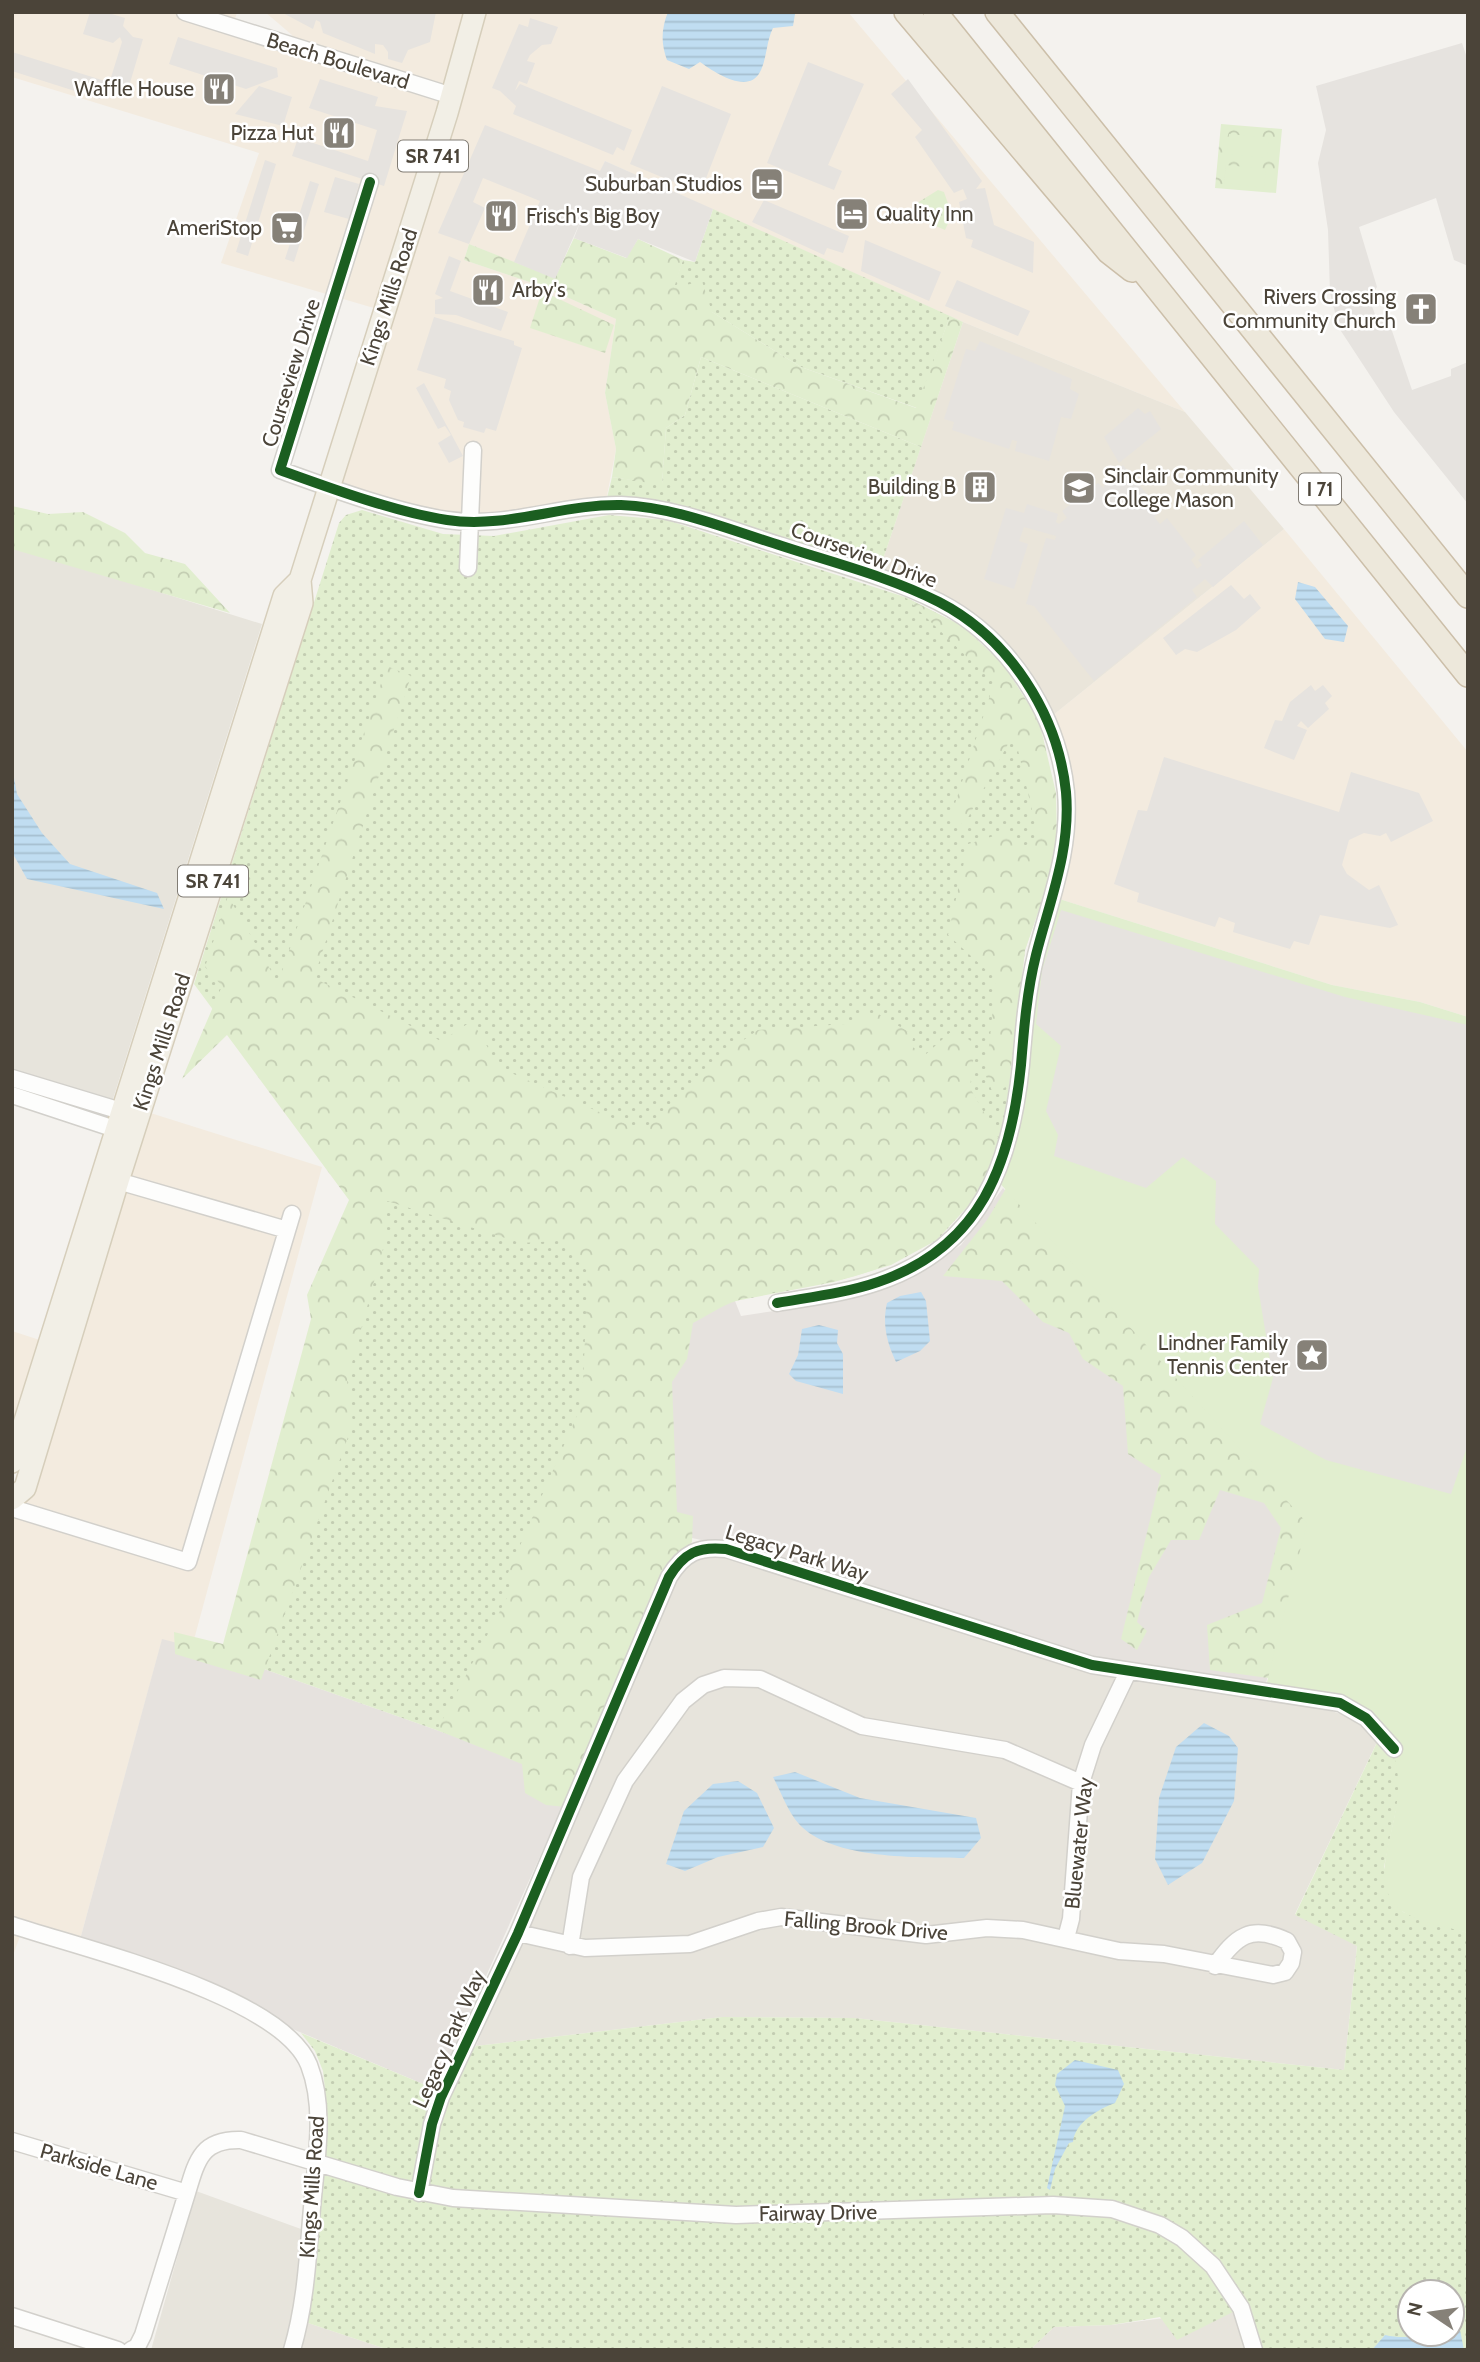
<svg xmlns="http://www.w3.org/2000/svg" width="1480" height="2362" viewBox="0 0 1480 2362" font-family="Cabin,sans-serif">
  <defs>
    <pattern id="grass-dots" width="8" height="8" patternUnits="userSpaceOnUse" patternTransform="scale(1.75)"><rect width="8" height="8" fill="#e1eecf"/><path d="M2 2h.1M6 6h.1" fill="none" stroke="#c3cdb2" stroke-width="1.8" stroke-linecap="round"/></pattern>
    <pattern id="forest-crowns" width="20" height="18" patternUnits="userSpaceOnUse" patternTransform="scale(1.75)"><rect width="20" height="18" fill="#e1eecf"/><path d="M2 6a3 3 0 1 1 6 0M12 15a3 3 0 1 1 6 0" fill="none" stroke="#c3cdb2"/></pattern>
    <pattern id="water-rules" width="6" height="5" patternUnits="userSpaceOnUse" patternTransform="scale(1.75)"><rect width="6" height="5" fill="#c0ddf1"/><path d="M0 2.5h6" fill="none" stroke="#a6bfcf"/></pattern>
  </defs>
  <rect width="100%" height="100%" fill="#f4f2ee"/>
  <!-- residential -->
  <path fill="#e7e4dc" d="M12,546l250,78 -150,478 -100,-30z
    M717,1554l391,120 195,28 41,13 22,14 12,11 -83,174 62,31 -13,125 -490,-52 -132,-1 -246,29 196,-457 11,-21 10,-8z
    M196,2191l105,38 -5,65 -12,56h-133z
    M1241,2308l13,42h-224l24,-23 57,-2z
    M299,2320l90,30h-97z"/>
  <!-- commercial -->
  <path fill="#f3ebdf" d="M12,12h225l-4,15 60,19 -1,-11 -27,-23h583l337,400 -222,-90 -358,-161 -50,118 -86,-35 -5,16 80,27 72,32 -11,74 11,56 -11,57 -135,16 -141,-36 55,-175 -163,-48 38,-110 -247,-76z
    M1284,529l184,223v265l-48,-15 -88,-17 -279,-88 14,-78 -20,-99z
    M141,1110l181,57 -130,480 -30,-7 -84,307 -55,-19 -11,30v-459z
    M12,1331l37,12 -37,119z"/>
  <!-- industrial -->
  <path fill="#e6e2de" d="M1003,1188l304,335 -41,160 -144,-17 -397,-121 -52,-11 -6,-220 68,-13 6,15 100,-15 71,-23 49,-33z
    M162,1639l65,17 348,123 -140,310 -171,-72 -186,-70z"/>
  <!-- education -->
  <path fill="#eae5da" d="M963,322l222,90 99,117 -237,191 -64,-88 -106,-55z"/>
  <!-- grass -->
  <path fill="url(#grass-dots)" fill-rule="evenodd" d="M713,209l237,107 -33,92 -116,-41 -128,-79 10,-28 12,2z
    M701,357l220,90 -44,130 -165,-53 -107,-18 7,-29 50,7 4,-56 19,-13z
    M362,510l81,24 51,2 115,-21 58,5 238,77 57,29 41,38 53,129 -7,87 -24,70 -21,177 -11,39 -25,40 -31,34 -46,25 -57,17 -167,32 -92,465 -348,-123 126,-457 -159,-215 145,-461 7,-8z
    M1382,1732l12,17 5,22v25l-15,71 19,45 65,21v417h-214l-13,-42 -64,32 -17,-23 -49,8 -57,2 -24,23h-641l-90,-30 18,-157 10,-54 -4,-38 -8,-20 -14,-18 134,56 41,-43 246,-29 132,1 490,52 13,-124 -62,-31zM1410,2292h42v42h-42z"/>
  <!-- forest -->
  <path fill="url(#forest-crowns)" d="M1221,124l61,5 -6,64 -61,-5z
    M938,190l6,2 8,23 -7,15 -28,-12v-15z
    M574,238l52,20 12,-19 45,21 -9,28 28,-7 10,31 89,55 115,41 34,-92 13,6 -42,125 -220,-90 -16,58 -19,13 -4,57 -50,-8 4,-28 -11,-56 11,-74 -72,-32 -80,-27 5,-16 86,34z
    M542,291l72,34 -9,28 -75,-25z
    M12,506l36,8 35,-2 42,21 20,20 40,11 45,49 -218,-64z
    M905,597l57,29 41,38 36,56 17,73 1,45 -8,42 -24,70 -16,134 -15,12 -8,-20 10,-97 -48,-44 20,-91 42,-13 15,15 13,-10 -24,-103 -50,92 -14,-6 44,-136z
    M387,666l24,10 -97,302 127,63 31,-20 28,47 135,60 17,-4 57,-60 49,-34 87,-6 30,-12 39,23 -3,11 14,9 29,-26 21,15 -5,44 28,49c-17,85 -86,128 -167,145 -31,7 -65,9 -95,19 -15,5 -29,15 -43,22l-6,36 -15,23 5,130 16,4 -1,26 -38,46 -88,219 -20,-2 -21,-12 -3,-29 -85,-34 74,-140 -3,-17 74,-169 6,-132 -30,-31 -37,2 -137,-43 3,34 -40,147 6,42 -92,257 -86,-26 -1,-22 49,12 88,-325 -4,-24 42,-95 -122,-165 -45,44 40,-93 -17,-19 23,-71 50,87z
    M1014,1175l309,292 -33,214 -80,-11 -3,-45 55,-22 19,-75 -17,-25 -44,-13 -21,50h-28l-22,37 -12,45 10,9 -10,19 -16,-11 40,-164 -33,-21 -5,-68 -40,-27 -14,-26 -26,-11 -41,-41 -59,-5 44,-56z"/>
  <!-- pitch -->
  <path fill="#e1eecf" d="M1229,134l40,4 -2,20 -40,-4z
    M1226,165l40,4 -2,19 -40,-5z
    M1053,897l279,88 88,17 48,15v916c-17,-5 -53,-12 -66,-22 -54,-40 41,-128 -34,-191 -12,-11 -84,-25 -103,-30l42,-167 -311,-344z"/>
  <!-- parking -->
  <path fill="#e6e3df" d="M90,12h15l20,6 -2,8 10,11 10,2 -16,54 -19,-6 14,-45 -2,-5 -7,6 -30,-9z
    M281,12h155l-6,30 -22,8 -6,13 -14,-4v-7l-5,-7 -8,-1v10l-52,-21 -3,-11 -4,-2 -3,9z
    M530,18l28,9 -7,17 -9,1 -12,10 -3,6 8,2 -8,21 -8,-3 -4,10 5,-7 112,46 -8,21 -7,-4 -4,8 -100,-41 3,-8 -16,-15 -8,-3 27,-64 9,3z
    M178,37l99,31 1,9 -32,12 -77,-25z
    M1462,43l6,18v205l-14,-6 -18,-62 -77,29 18,60 -8,11 8,22 13,5 22,65 39,-14v-7l17,-7v142l-74,-92 -55,-84 -9,-35 -2,-63 -10,-67 8,-33 -10,-44z
    M12,52l93,29 -5,18 -88,-28z
    M808,62l56,22 -36,81 14,6 -8,19 -67,-27z
    M320,79l58,18 -3,9 32,5 -23,75 -92,-30 6,-18 70,23 9,-31 -68,-22z
    M908,79l74,102 -6,8 9,-1 9,37 40,17 -1,31 -62,-26 2,-7 -7,-2 -7,-36 8,-3 -4,-10 -9,4 -39,-56 7,-7 -31,-36z
    M259,86l33,11 -9,29 -48,-12z
    M662,86l69,28 -28,72 -9,-3 -3,6 -61,-25z
    M485,125l115,46 5,-10 108,48 -18,53 -57,-23 -11,19 -53,-20 7,-18 -26,59 -41,-17 26,-61 -57,-23 -10,24 12,6 -16,36 -31,-11z
    M265,160l11,4 -28,92 -12,-4z
    M335,177l24,7 -10,35 -25,-7z
    M310,181l9,3 -25,78 -9,-3z
    M764,200l85,36 -6,17 -16,-5 -3,7 -72,-33z
    M865,240l76,32 -12,29 -68,-30z
    M449,256l12,5 -11,30 58,21 -7,19 -45,-16 -21,-1v-14l8,-2 -8,-4z
    M957,280l73,31 -12,25 -73,-30z
    M434,317l80,24v4l8,3 -26,83 -10,-3 -2,5 -21,-6 1,-5 -6,-2 -9,-20 2,-9 -7,-3 2,-9 -29,-9z
    M980,341l92,38 -2,10 9,5 -8,25 -10,-2 -12,44 -34,-10 2,-10 -5,-1 -3,9 -57,-19 2,-8 -10,-3 22,-70 9,2z
    M424,383l39,73 -14,7 -11,-20 13,-8 -6,-9 -7,3 -22,-41z
    M1138,408l7,6 5,-3 11,18 -42,34 -15,-26z
    M1123,465l38,46 -7,6 6,7 7,-6 29,37 -5,5 6,9 5,-4 -4,-5 46,-39 19,24 -50,42 -8,-8 -13,11 5,7 -103,84 -60,-75 -8,-2 20,-66 9,2 1,-4 -32,-9 -5,14 9,3 -14,45 -30,-10 22,-71 18,5 3,-9 31,10 -2,8 3,2 8,-6 -5,-7 36,-28 6,5 1,-8z
    M1231,585l13,14 6,-5 11,14 -25,22 -39,22 -12,-3 -9,6 -13,-17z
    M1311,685l4,6 8,-6 9,11 -7,7 4,6 -21,19 -7,-7 -4,5 10,4 -13,30 -30,-12 11,-28 7,1 8,-19z
    M1164,757l175,55 12,-40 68,21 14,28 -42,21 -5,-9 -6,3 -16,-3 -15,7 -7,25 5,9 22,16 10,-5 19,40 -8,3 -70,-13 -11,30 -15,-4 -4,8 -57,-17 2,-9 -16,-6 -4,10 -78,-25 2,-9 -25,-9 24,-74 9,1z
    M1061,910l284,87 123,28v419l-17,50 -125,-34 -66,-36 13,-46 -15,-91 1,-18 -44,-45 1,-43 -33,-24 -37,31 -92,-32 4,-21 -12,-24 15,-65 -25,-22 6,-53z"/>
  <!-- water -->
  <path fill="url(#water-rules)" d="M668,12h126l1,2 -2,12 -20,2c-7,14 -6,31 -13,44 -12,23 -46,0 -60,-10l-11,7 -22,-9c-6,-16 -6,-31 1,-48z
    M1298,582l17,5 33,39 -4,16 -19,-3 -30,-40z
    M12,767l5,27 25,39 28,31 87,29 7,16 -137,-30 -15,-27z
    M921,1292l5,9 4,40 -10,10 -24,11c-9,-19 -14,-38 -9,-59l13,-7z
    M819,1325l19,5 -1,13 6,11v40l-47,-13 -7,-7 9,-19 4,-26z
    M1204,1723l25,13 9,12 -4,53 -32,62 -34,22 -13,-26 4,-61 17,-51z
    M795,1772l65,26 116,20 5,20 -17,20c-46,-1 -132,2 -165,-34 -11,-12 -18,-32 -26,-47z
    M738,1781l19,12 17,35 -11,19 -45,10 -33,14 -19,-7 18,-53 29,-27z
    M1075,2060l43,10 6,14 -9,19c-16,6 -40,19 -42,39l-4,1 -14,26 -5,21 -3,-2 18,-82 -10,-21 2,-11z
    M1452,2309l5,6 7,35h-92l13,-15c20,5 44,-1 67,-1z"/>
  <g fill="none" stroke-linecap="round" stroke-linejoin="round">
    <defs>
      <path id="minor" d="M185,12l267,84
        M370,182l-90,288c50,18 115,42 167,50 59,9 115,-16 174,-15 55,2 109,25 161,41 52,17 108,31 157,56 70,36 119,112 127,190 5,58 -16,108 -30,163 -9,36 -12,73 -15,110 -10,99 -40,182 -143,217 -32,11 -67,15 -101,21
        M468,568l5,-118
        M12,1078l109,33
        M12,1095l103,34
        M118,1181l169,49
        M12,1508l176,54 104,-348
        M12,1925c71,24 269,70 297,140 16,41 8,90 4,132 -5,51 -6,103 -21,153
        M518,1933l67,15 105,-4 68,-23 23,-4 145,18 61,-7 36,2 96,21 45,3 109,21 12,-3 6,-9 2,-11 -6,-11c-36,-17 -51,-5 -72,25
        M1066,1938l5,-19 10,-136 12,-38 35,-73
        M570,1946l11,-69 44,-96 58,-80 20,-16 21,-7 36,1 102,47 143,24 76,33
        M12,2141l175,52 -44,142 -6,12 -6,3
        M187,2193c10,-34 15,-54 54,-53l156,47 56,11 283,17 317,-10 59,4 48,16 22,13 31,28 28,42 13,42
        M419,2193l13,-69 9,-27 77,-164 151,-356c15,-24 29,-31 57,-28l366,116 248,38 26,15 28,31
        M12,2316l106,34"/>
      <path id="major" d="M12,1462l272,-866 16,-16
        M12,1499l13,-11 93,-307 184,-578 -2,-23 147,-467 28,-101"/>
      <path id="highway" d="M906,12l203,240 23,18
        M935,12l533,663
        M997,12l471,584"/>
    </defs>
    <!-- minor casing -->
    <use href="#minor" stroke="#d2d0cb" stroke-width="19"/>
    <!-- major casing -->
    <use href="#major" stroke="#d6cebb" stroke-width="24"/>
    <!-- highway casing -->
    <use href="#highway" stroke="#ccbfa9" stroke-width="26"/>
    <!-- minor -->
    <use href="#minor" stroke="#fdfdfc" stroke-width="16"/>
    <!-- major -->
    <use href="#major" stroke="#f2efe6" stroke-width="21"/>
    <!-- highway -->
    <use href="#highway" stroke="#ede8db" stroke-width="23"/>
    <defs>
      <path id="cycleway" d="M370,182l-90,288c50,18 115,42 167,50 59,9 115,-16 174,-15 55,2 109,25 161,41 52,17 108,31 157,56 70,36 119,112 127,190 5,58 -16,108 -30,163 -9,36 -12,73 -15,110 -10,99 -40,182 -143,217 -32,11 -67,15 -101,21
        M419,2193l13,-69 9,-27 77,-164 151,-356c15,-24 29,-31 57,-28l366,116 248,38 26,15 28,31"/>
    </defs>
    <!-- cycleway casing -->
    <use href="#cycleway" stroke="#fff" stroke-width="15"/>
    <!-- cycleway -->
    <use href="#cycleway" stroke="#1b5e20" stroke-width="10"/>
  </g>
  <!-- icons -->
  <defs>
    <symbol id="restaurant-square" viewBox="-11 -11 22 22"><rect x="-9" y="-9" width="18" height="18" rx="4" fill="#868178" stroke="#fff"/><path d="M-5-6h1v4h1v-4h1v4h1v-4h1v5L-1.5 .5V6h-2V.5L-5-1ZM5-6V6H3V1.5H1.5Q1.5-4 5-6Z" fill="#fff"/></symbol>
    <symbol id="hotel-square" viewBox="-11 -11 22 22"><rect x="-9" y="-9" width="18" height="18" rx="4" fill="#868178" stroke="#fff"/><path d="M-6-4.5h1.5V1H6V5H4.5V3h-9V5H-6ZM-4 0a1.8 1.8 0 1 1 3.6 0ZM.5 0V-2.5h3Q6-2.5 6 0Z" fill="#fff"/></symbol>
    <symbol id="supermarket-square" viewBox="-11 -11 22 22"><rect x="-9" y="-9" width="18" height="18" rx="4" fill="#868178" stroke="#fff"/><path d="M-6-5.5h2.5l.6 2H6L4.5 2H-2.5L-4.4-4H-6ZM-1.5 3.2a1.3 1.3 0 1 0 .1 0ZM3 3.2a1.3 1.3 0 1 0 .1 0Z" fill="#fff"/></symbol>
    <symbol id="church-square" viewBox="-11 -11 22 22"><rect x="-9" y="-9" width="18" height="18" rx="4" fill="#868178" stroke="#fff"/><path d="M-1.2-6h2.4v3.5h3.3v2.4h-3.3V6h-2.4V-.1h-3.3v-2.4h3.3Z" fill="#fff"/></symbol>
    <symbol id="building-square" viewBox="-11 -11 22 22"><rect x="-9" y="-9" width="18" height="18" rx="4" fill="#868178" stroke="#fff"/><path d="M-4-6H4V6H1V3H-1V6H-4ZM-2.5-4.3h1.7v1.8h-1.7ZM.8-4.3h1.7v1.8H.8ZM-2.5-1h1.7V.8h-1.7ZM.8-1h1.7V.8H.8Z" fill="#fff"/></symbol>
    <symbol id="university-square" viewBox="-11 -11 22 22"><rect x="-9" y="-9" width="18" height="18" rx="4" fill="#868178" stroke="#fff"/><path d="M0-5L7-2L0 1L-7-2ZM-4 1L0 2.5L4 1V4Q0 6-4 4Z" fill="#fff"/></symbol>
    <symbol id="sight-square" viewBox="-11 -11 22 22"><rect x="-9" y="-9" width="18" height="18" rx="4" fill="#868178" stroke="#fff"/><path d="M0-6L1.8-2.2L6-1.7L2.9 1.2L3.7 5.4L0 3.3L-3.7 5.4L-2.9 1.2L-6-1.7L-1.8-2.2Z" fill="#fff"/></symbol>
  </defs>
  <g fill-rule="evenodd">
    <use href="#restaurant-square" x="200" y="70" width="38" height="38"/>
    <use href="#restaurant-square" x="320" y="114" width="38" height="38"/>
    <use href="#hotel-square" x="748" y="165" width="38" height="38"/>
    <use href="#hotel-square" x="833" y="195" width="38" height="38"/>
    <use href="#restaurant-square" x="482" y="197" width="38" height="38"/>
    <use href="#supermarket-square" x="268" y="209" width="38" height="38"/>
    <use href="#restaurant-square" x="469" y="271" width="38" height="38"/>
    <use href="#church-square" x="1402" y="290" width="38" height="38"/>
    <use href="#building-square" x="961" y="468" width="38" height="38"/>
    <use href="#university-square" x="1060" y="469" width="38" height="38"/>
    <use href="#sight-square" x="1293" y="1336" width="38" height="38"/>
  </g>
  <g text-anchor="middle" stroke-width="5" stroke-linejoin="round" paint-order="stroke">
    <!-- shield labels -->
    <g fill="#fff" stroke="#817c74" stroke-width="2">
      <rect x="398" y="140.5" width="70" height="31" rx="5"/>
      <rect x="1299" y="473.5" width="42" height="31" rx="5"/>
      <rect x="178" y="865.5" width="70" height="31" rx="5"/>
    </g>
    <g font-size="19" font-weight="bold" fill="#4b4439">
      <text x="433" y="163">SR 741</text>
      <text x="1320" y="496">I 71</text>
      <text x="213" y="888">SR 741</text>
    </g>
    <!-- street labels -->
    <g font-size="21" fill="#4b4439" stroke="#fff">
      <text transform="translate(338 61) rotate(17)" y="7">Beach Boulevard</text>
      <text transform="translate(389 297) rotate(-72)" y="7">Kings Mills Road</text>
      <text transform="translate(291 373) rotate(-73)" y="7">Courseview Drive</text>
      <text transform="translate(864 555) rotate(20)" y="7">Courseview Drive</text>
      <text transform="translate(162 1042) rotate(-72)" y="7">Kings Mills Road</text>
      <text transform="translate(797 1553) rotate(17)" y="7">Legacy Park Way</text>
      <text transform="translate(1079 1843) rotate(-84)" y="7">Bluewater Way</text>
      <text transform="translate(866 1926) rotate(5)" y="7">Falling Brook Drive</text>
      <text transform="translate(449 2039) rotate(-66)" y="7">Legacy Park Way</text>
      <text transform="translate(99 2167) rotate(16)" y="7">Parkside Lane</text>
      <text transform="translate(312 2187) rotate(-86)" y="7">Kings Mills Road</text>
      <text transform="translate(818 2213) rotate(-1)" y="7">Fairway Drive</text>
    </g>
    <!-- poi labels -->
    <g font-size="21" fill="#4b4439" stroke="#fff" text-anchor="end">
      <text x="194" y="96">Waffle House</text>
      <text x="314" y="140">Pizza Hut</text>
      <text x="742" y="191">Suburban Studios</text>
      <text x="876" y="221" text-anchor="start">Quality Inn</text>
      <text x="526" y="223" text-anchor="start">Frisch's Big Boy</text>
      <text x="262" y="235">AmeriStop</text>
      <text x="512" y="297" text-anchor="start">Arby's</text>
      <text x="1396" y="304">Rivers Crossing<tspan x="1396" dy="24">Community Church</tspan></text>
      <text x="1104" y="483" text-anchor="start">Sinclair Community<tspan x="1104" dy="24">College Mason</tspan></text>
      <text x="956" y="494">Building B</text>
      <text x="1288" y="1350">Lindner Family<tspan x="1288" dy="24">Tennis Center</tspan></text>
    </g>
  </g>
  <!-- border -->
  <rect width="1480" height="2362" fill="none" stroke="#4b4439" stroke-width="28"/>
  <!-- north arrow -->
  <g transform="translate(1431 2313) rotate(283)"><circle r="33" fill="#ffffff" stroke="#b7b4b0" stroke-width="2"/>
  <path d="M0-5L12 26L0 18L-12 26Z" fill="#868178"/>
  <text y="-10" font-size="19" font-weight="bold" text-anchor="middle" fill="#4b4439">N</text>
  </g>
</svg>
